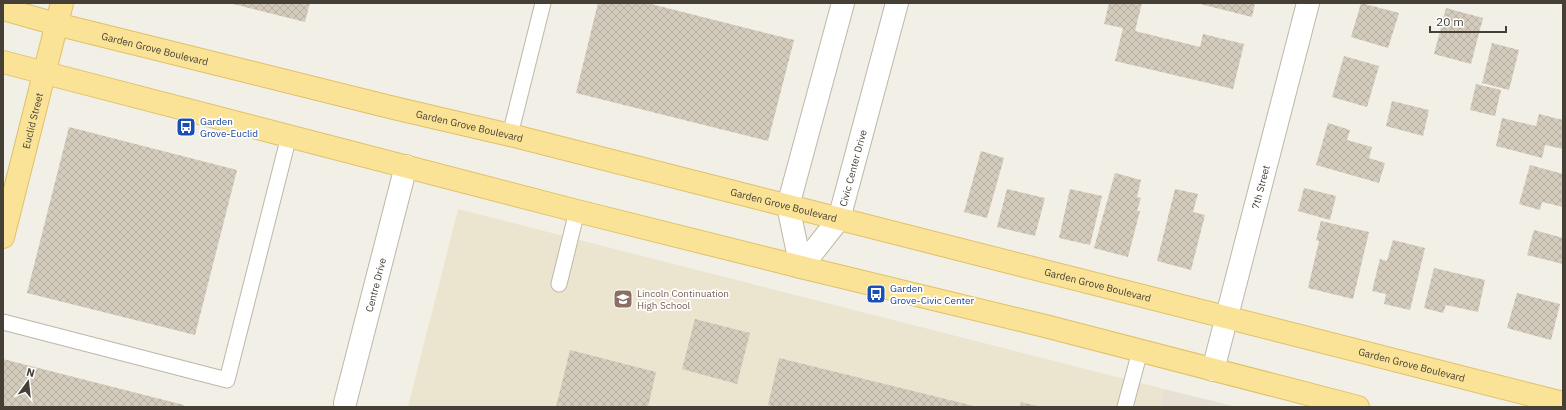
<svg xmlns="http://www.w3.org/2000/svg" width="1566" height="410" viewBox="0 0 1566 410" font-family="'IBM Plex Sans',sans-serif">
  <defs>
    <pattern id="building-cross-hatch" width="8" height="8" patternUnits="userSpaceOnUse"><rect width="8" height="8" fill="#d3cbbc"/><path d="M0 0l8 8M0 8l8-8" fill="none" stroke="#b6afa2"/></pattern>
  </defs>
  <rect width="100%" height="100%" fill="#f2efe6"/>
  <!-- residential -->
  <path fill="#e6e1d4" d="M1164,389l73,18h-77z"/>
  <!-- education -->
  <path fill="#ebe5d0" d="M458,209l706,180 -4,18h-752z"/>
  <!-- building -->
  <path fill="url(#building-cross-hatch)" d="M229,3h81l-5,19z
    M598,3h49l147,37 -26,101 -192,-48z
    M1109,3h33l-7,28 65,16 3,-13 41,10 -11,45 -118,-28 8,-33 -19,-4z
    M1196,3h59l-3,14z
    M1361,3l38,10 -11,35 -37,-11z
    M1446,8l37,10 -12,46 -37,-10z
    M1492,43l27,7 -10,40 -27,-7z
    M1344,56l35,10 -12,41 -35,-10z
    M1476,84l25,6 -6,26 -25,-6z
    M1392,101l37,9 -6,26 -37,-10z
    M1539,114l24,6v29l-18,-4 -3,13 -46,-12 6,-28 34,8z
    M1328,123l22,7 -3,10 25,7 -3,11 16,5 -6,20 -63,-18z
    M69,127l168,43 -42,165 -168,-42z
    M981,151l23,7 -17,60 -23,-6z
    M1530,165l33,9v33l-21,-5 -2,8 -21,-6z
    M1115,173l26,7 -4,17 4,1 -4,13h3l-12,46 -34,-9z
    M1304,188l32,8 -6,24 -32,-9z
    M1007,189l38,9 -10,38 -38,-9z
    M1070,189l32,7 -12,49 -31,-7z
    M1175,189l23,5 -5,18 12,3 -14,55 -34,-9z
    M1321,221l48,11 -16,67 -45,-11 11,-47 -3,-1z
    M1534,230l29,8v26l-36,-9z
    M1393,240l32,8 -15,62 -26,-6 2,-10 -14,-3 8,-32 7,2z
    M1434,268l51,12 -7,32 -32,-7 -3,8 -19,-5z
    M1517,293l43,11 -9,36 -44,-12z
    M695,319l55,14 -13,51 -55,-15z
    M570,350l86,22 -8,35h-92z
    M779,358l195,48v1h-196l-10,-2z
    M3,359l181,46 -1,2h-180z
    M1021,402l16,4v1h-17z"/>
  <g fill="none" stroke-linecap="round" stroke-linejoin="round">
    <defs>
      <path id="lane" d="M510,135l33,-132
        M559,284l18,-73
        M3,322l224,58 62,-244
        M1125,407l15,-56"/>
      <g id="street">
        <path id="s1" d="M801,267l38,-48 58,-216"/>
        <path d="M801,267l-13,-61 55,-203"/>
        <path id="s2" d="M1213,370l95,-367"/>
        <path id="s3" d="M345,403l61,-237"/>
      </g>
      <g id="primary">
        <path id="s4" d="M3,9l53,15 338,84 116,27 1053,268"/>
        <path d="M3,62l574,149 224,56 244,59 313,81"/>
        <path id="s5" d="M3,237l59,-234"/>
      </g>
    </defs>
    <!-- lane casing -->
    <use href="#lane" stroke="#bdb7a9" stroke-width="17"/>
    <!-- street casing -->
    <use href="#street" stroke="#bdb7a9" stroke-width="24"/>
    <!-- primary casing -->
    <use href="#primary" stroke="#dfc167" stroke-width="24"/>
    <!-- lane -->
    <use href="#lane" stroke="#fff" stroke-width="15"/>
    <!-- street -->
    <use href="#street" stroke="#fff" stroke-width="22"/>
    <!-- primary -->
    <use href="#primary" stroke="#fae397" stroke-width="22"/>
  </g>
  <!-- icons -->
  <defs>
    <symbol id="bus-square" viewBox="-11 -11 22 22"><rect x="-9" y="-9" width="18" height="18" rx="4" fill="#1a4fb4" stroke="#fff"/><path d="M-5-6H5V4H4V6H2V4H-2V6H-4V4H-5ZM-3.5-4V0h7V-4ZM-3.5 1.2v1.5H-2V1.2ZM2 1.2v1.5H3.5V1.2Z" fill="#fff"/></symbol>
    <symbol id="school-square" viewBox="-11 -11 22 22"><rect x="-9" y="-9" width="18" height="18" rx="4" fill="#8d6e63" stroke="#fff"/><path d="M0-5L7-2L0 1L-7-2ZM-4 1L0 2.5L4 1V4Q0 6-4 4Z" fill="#fff"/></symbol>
  </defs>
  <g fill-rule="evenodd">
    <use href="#bus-square" x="175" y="116" width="22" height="22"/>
    <use href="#bus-square" x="865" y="283" width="22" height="22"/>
    <use href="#school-square" x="612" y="288" width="22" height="22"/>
  </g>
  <g text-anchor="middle" stroke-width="3.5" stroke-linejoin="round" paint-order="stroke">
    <!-- street labels -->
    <g font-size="10" fill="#453f35" stroke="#fff">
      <text dy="4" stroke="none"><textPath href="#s4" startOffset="157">Garden Grove Boulevard</textPath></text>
      <text dy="4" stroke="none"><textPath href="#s5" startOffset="120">Euclid Street</textPath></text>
      <text dy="4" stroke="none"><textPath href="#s4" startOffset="481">Garden Grove Boulevard</textPath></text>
      <text dy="4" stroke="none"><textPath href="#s1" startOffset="114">Civic Center Drive</textPath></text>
      <text dy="4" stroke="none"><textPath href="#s2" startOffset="189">7th Street</textPath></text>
      <text dy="4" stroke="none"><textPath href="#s4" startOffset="805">Garden Grove Boulevard</textPath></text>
      <text dy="4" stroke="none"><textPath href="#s3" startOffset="122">Centre Drive</textPath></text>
      <text dy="4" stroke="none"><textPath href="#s4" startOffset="1129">Garden Grove Boulevard</textPath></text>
      <text dy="4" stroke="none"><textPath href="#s4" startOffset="1453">Garden Grove Boulevard</textPath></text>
    </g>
    <!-- transit labels -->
    <g font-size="10" fill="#164399" stroke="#fff" text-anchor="start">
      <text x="200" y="125">Garden<tspan x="200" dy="12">Grove-Euclid</tspan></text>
      <text x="890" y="292">Garden<tspan x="890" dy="12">Grove-Civic Center</tspan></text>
    </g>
    <!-- education labels -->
    <g font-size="10" fill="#785e54" stroke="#fff" text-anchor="start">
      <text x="637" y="297">Lincoln Continuation<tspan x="637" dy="12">High School</tspan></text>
    </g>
  </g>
  <!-- border -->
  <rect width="1566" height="410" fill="none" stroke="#453f35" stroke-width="8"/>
  <!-- north arrow -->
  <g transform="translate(28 382) rotate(15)" stroke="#ffffff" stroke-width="3" paint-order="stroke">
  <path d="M0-3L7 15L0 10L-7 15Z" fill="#453f35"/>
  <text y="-6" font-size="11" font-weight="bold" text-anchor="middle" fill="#453f35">N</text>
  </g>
  <!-- scale -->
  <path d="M1430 26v6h76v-6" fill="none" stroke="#453f35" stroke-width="2"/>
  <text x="1436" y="26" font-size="12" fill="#453f35" stroke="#ffffff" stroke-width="3" paint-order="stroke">20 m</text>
</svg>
